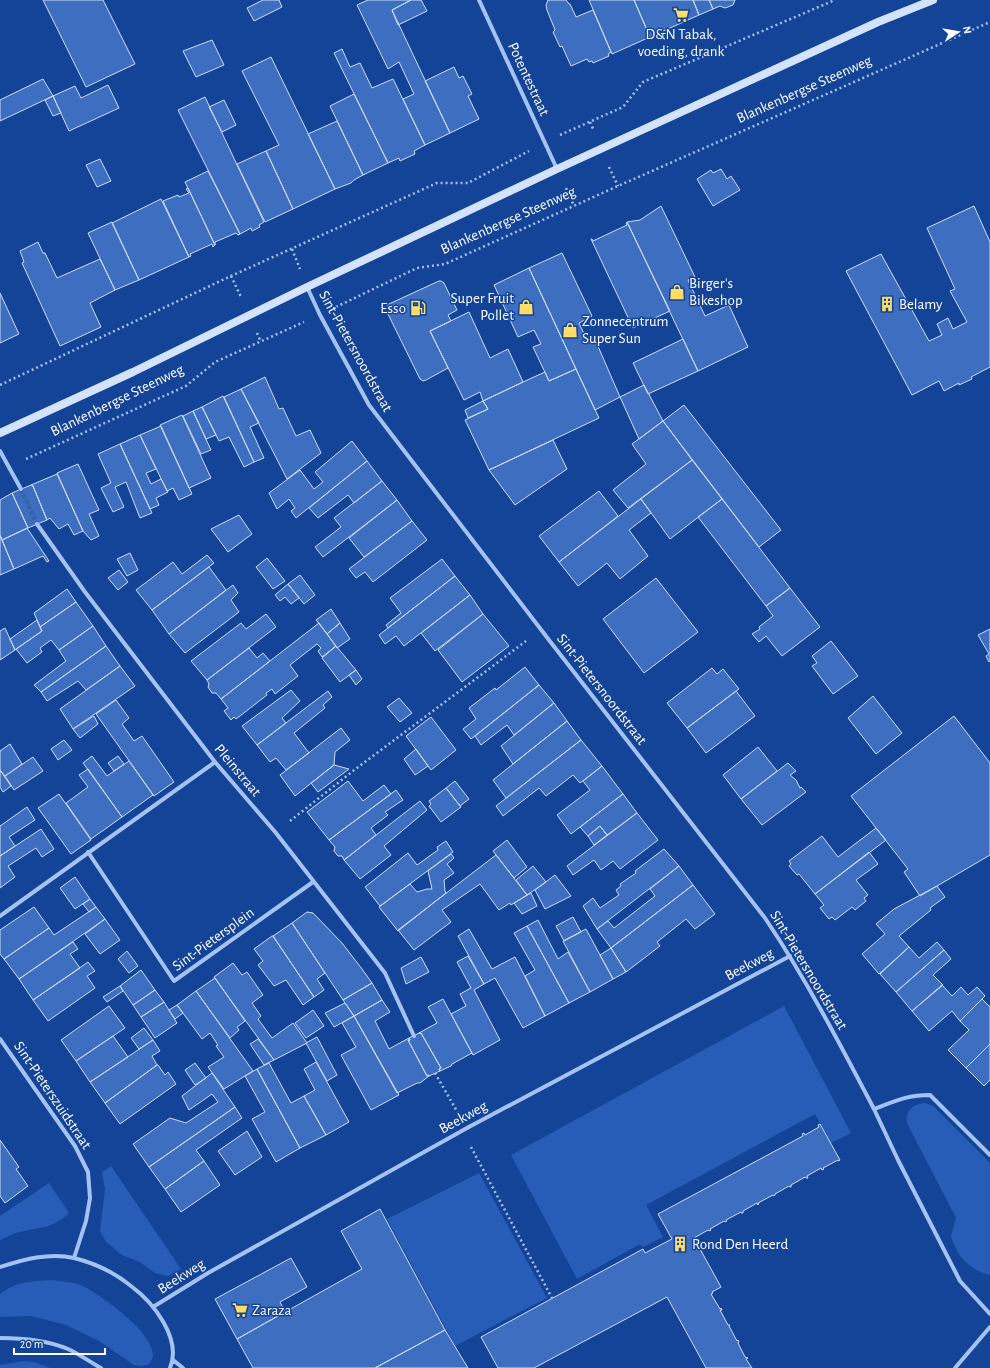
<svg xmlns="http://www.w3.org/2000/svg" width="990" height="1368" viewBox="0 0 990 1368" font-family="'Alegreya Sans',sans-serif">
  <rect width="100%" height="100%" fill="#144497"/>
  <!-- green -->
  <path fill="#275db6" d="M784,1006l67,127 -20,10 -16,-29 -169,91 17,32 -20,10 -3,-3 -63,35 -66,-124z
    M925,1103l8,3 57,57v112c-20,-4 -34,-20 -39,-39l5,-18 -48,-93c-5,-13 5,-21 17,-22z
    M111,1166l70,103 -13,7 -13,-3 -15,-11 -18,-7 -16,-13 -6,-11 5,-42 -3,-17z
    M479,1173l68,125 -92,48 -68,-127z
    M49,1183l20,30c-19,17 -27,13 -49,19 -6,1 -13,5 -20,8v-24z
    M54,1280c10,2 22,2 31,7 19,11 67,44 68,68 0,3 -2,6 -4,9l-7,2 -8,-1 -35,-24 -33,-16 -35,-9 -31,1v-23c16,-13 35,-13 54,-14z
    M24,1361l10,1 16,6h-50v-3z"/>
  <!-- building -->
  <path fill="#3d6ebf" stroke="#ccdffd" d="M43,0h60l32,64 -49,23z
    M263,0h16l3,7 -28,14 -7,-13z
    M368,0h43l-19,10 58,123 -25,12 -22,-46 11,-5 -15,-32 -11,7 -31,-64z
    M411,0h10l6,11 -29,14 -6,-15z
    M548,0h18l3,4h1l6,13 17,-7 18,42 -3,2 1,2 -16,7 -1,-2 -3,1 -2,-3 -16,7 -9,-20 -2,1 -7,-15 2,-2 -8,-20 -1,-5z
    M589,0h45l16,37 -38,17z
    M634,0h59l6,15 -49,22z
    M693,0h16l4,9 -14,6z
    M709,0h26l-2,5 -8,3 -5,-2 -7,3z
    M212,40l12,25 -28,12 -13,-26z
    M342,49l8,18 10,-4 12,25 21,-9 32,66 -11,6 1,3 -15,7 -1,-3 -11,5 -54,-110z
    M271,57l64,132 -42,20 -27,-58 13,-6 -37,-74z
    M454,67l5,11 4,-2 9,18 -4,2 11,23 -29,14 -25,-52z
    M43,79l10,17 -53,25v-21z
    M108,85l11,23 -50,23 -16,-35 22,-10 6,12z
    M354,94l34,69 -25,12 -33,-69z
    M53,96l8,17 -8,3 -8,-16z
    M205,97l59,125 -5,3 1,2 -8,4 -1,-3 -11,6 -62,-124z
    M224,100l12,25 -14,7 -13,-25z
    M337,121l26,54 -9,5 -3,3 -16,6 -27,-55z
    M266,151l27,58 -28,13 -28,-58z
    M100,159l11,22 -14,6 -11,-22z
    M721,169l6,10 4,-3 9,14 -27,16 -16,-27 14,-9 2,3z
    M208,171l32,63 -2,1 -2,-2 -21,9v3l-30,-63z
    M188,188l27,57 -2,2 -1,-3 -22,10 1,2 -2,1 -26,-56 15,-6 1,2 10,-4 -3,-4z
    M161,199l28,58 -50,23 -27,-57z
    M661,206l34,71 -7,3 17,36 24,-11 19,42 -50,24 -71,-149 13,-2z
    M974,206l16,36v125l-19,10 1,2 -13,6v-2l-15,8 -5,-10 -27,14 -66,-124 35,-17 48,87 13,-6 -5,-11 11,-6 5,11 14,-7 -17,-31 5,-2 -28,-61z
    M112,222l27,58 -24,10 -27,-57z
    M627,222l43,89 -37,17 -42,-89h1l1,2 34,-16 -1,-2z
    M38,242l5,11h2l12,25 43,-19 15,31 -25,13 11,24 -41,19 -38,-83 2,-1 -4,-11z
    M562,253l30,63 -13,7 8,17 7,-3 26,60 -25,13 -66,-142z
    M529,268l47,101 -27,12 -16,-34 8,-3 -7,-14 -16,7 -24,-52z
    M439,281h2l3,2 13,27 -9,5 3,6 -21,10 18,37 -22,12 -3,1 -3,-2 -34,-69v-2l3,-4z
    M0,293l19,41 -19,9z
    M469,312l21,46 18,-9 15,33 -40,19 -3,-9 -16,8 -34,-69z
    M683,339l15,32 -50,23 -15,-31z
    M576,369l23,49 -110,52 -24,-50 23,-11 -5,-8 40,-19 22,-10 4,9z
    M265,377l14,32 4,-1 13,28 14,-6 11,23 -34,26 -46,-90z
    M644,385l19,36 -24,18 -19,-42z
    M241,389l18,34 -9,4 14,31 -10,4 -30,-65z
    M223,396l31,66 -10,5 -15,-30 -10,4 -17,-34z
    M483,401l5,8 -20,9 -3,-8z
    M684,405l97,125 -22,17 -96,-126z
    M202,407l14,28 -10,4 -13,-28z
    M193,411l18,39 -10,4 -18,-38z
    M182,415l29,63 -22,10 -29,-63z
    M663,421l29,39 -64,48 -15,-18 33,-26 -14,-20z
    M161,426l31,68 -13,6 -6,-12 -6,3 -27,-56z
    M140,435l16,34 -10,4 5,11 10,-5 7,13 -12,6 3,7 -9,4 -30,-65z
    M553,440l14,29 -52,36 -26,-35z
    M352,441l15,20 -71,57 -5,-7 4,-3 -6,-9 -12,10 -8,-16 31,-23 14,19 9,-7 -8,-10z
    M120,444l32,69 -12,5 -14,-36 -11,5 9,20 -11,5 -12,-24 10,-5 -13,-29z
    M692,460l30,39 -52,40 -29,-40z
    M367,461l15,20 -28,22 -6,-8 -30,23 -9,-10z
    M78,464l21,46 -10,4 10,22 -8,4 -8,-9 -26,-58z
    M57,474l26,57 -9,4 -6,-11 -9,5 -9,-11 -3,2 -14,-34 -2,-1z
    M382,481l15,19 -74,57 -8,-10 26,-20 -7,-9z
    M31,485l2,1 14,34 -19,8 -16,-35z
    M599,491l19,25 -59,46 -20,-26z
    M12,493l16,35 -26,12 -2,-5v-35z
    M641,499l10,14 -22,17 19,26 -28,23 -13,-16 -29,23 -19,-24z
    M722,499l68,89 -24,18 -68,-89z
    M397,500l15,21 -48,36 -15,-19z
    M239,515l13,19 -24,18 -17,-23z
    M412,521l15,19 -54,42 -8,-10 -9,6 -7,-9z
    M27,528l22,33 -2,1 -4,-6 -29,13 -12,-29z
    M0,535l14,34 -14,6z
    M130,553l8,17 -11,6 -10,-17z
    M207,555l7,8 -62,47 -16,-20 37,-28 9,12z
    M267,558l18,23 -12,8 -17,-22z
    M442,559l13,17 -67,52 -2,-3 15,-12 -11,-15z
    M209,567l17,23 -57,44 -17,-24z
    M119,570l9,12 -10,8 -10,-12z
    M300,575l15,20 -11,9 -16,-20z
    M455,576l15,19 -66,51 -8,-10 -11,8 -6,-9z
    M656,578l42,54 -54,41 -41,-54z
    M288,584l11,14 -8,6 -6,-7 -5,4 -5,-6z
    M233,585l5,8 -7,7 8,12 -54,41 -16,-19z
    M790,588l30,39 -38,29 -16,-20 -7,6 -7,-8 8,-5 -1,-2 14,-11 -7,-10z
    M67,589l9,13 -36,25 -6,-14z
    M470,595l13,19 -48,37 -14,-18z
    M76,602l17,24 -34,24 -8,-10 -11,8 2,4 -15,11 -11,-14 26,-18 -2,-4z
    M331,609l9,14 -13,11 -11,-14z
    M266,614l10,13 -69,53 -16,-19 50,-38 5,6z
    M483,614l26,32 -47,36 -24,-32z
    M37,620l5,11 -27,19 -5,-11z
    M319,623l17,23 -14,11 -4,-6 3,-3 -4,-4 -27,21 8,11 -23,18 -3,-5 -6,4 1,2 -31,24 -2,-2 -3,3 -7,-9 4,-3 -7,-9z
    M340,623l10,16 -13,9 -10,-14z
    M93,626l13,20 -65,46 -7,-7 32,-24 -7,-11z
    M5,628l10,22 -15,10v-29z
    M990,629v32l-1,1 -3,-6 3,-2 -11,-19z
    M831,641l27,35 -25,18 -21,-28 5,-3 -5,-7z
    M106,646l14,20 -34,24 -8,-9 -31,20 -6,-9z
    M336,646l20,24 -16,12 -18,-24z
    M249,648l8,10 6,-5 7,8 -49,38 -5,-6h-4l-4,-6 1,-3 -2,-4z
    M120,666l15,20 -62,43 -13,-20z
    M525,667l14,18 -68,54 -8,-10 13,-10 -7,-11 26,-20 1,2z
    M712,668l5,6 6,-5 16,20 -52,39 -20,-25z
    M356,670l6,9 -6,6 -7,-10z
    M539,685l15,18 -40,32 -7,-10 -26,20 -6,-9z
    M291,690l9,11 -18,17 4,5 -29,22 -15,-19z
    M328,691l4,6 -9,8 2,3 -31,25 15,20 -23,17 -10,-12 -6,4 -13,-17z
    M736,691l19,25 -49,37 -19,-25z
    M873,696l29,37 -26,21 -28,-36z
    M399,698l13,15 -12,9 -13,-15z
    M116,700l13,18 -7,6 12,17 8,-5 32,46 -20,14 -58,-82z
    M554,703l13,18 -54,43 -12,-18z
    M94,716l4,8 -18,14 -7,-9z
    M954,716l36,47v92l-70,41 -16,-24 4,-3 -57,-73z
    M431,717l25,33 -25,20 -25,-34z
    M567,721l14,19 -75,58 -13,-18z
    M341,728l9,12 -15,12 -1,13 -39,31 -15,-21z
    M64,740l8,10 -14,10 -7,-11z
    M581,740l21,26 -22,17 -7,-8 -27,21 -7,-8 -36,28 -7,-10z
    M10,744l12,20 -17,12 -5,-6v-19z
    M758,747l19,24 -36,28 -18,-24z
    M416,749l12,17 -13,9 -11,-16z
    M92,756l15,20 22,-15 24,34 -31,22 -39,-54z
    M118,756l6,8 -10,7 -6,-8z
    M33,757l10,14 -29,19 -9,-14z
    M788,763l8,8 -6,4 6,5 4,8 1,-1 5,5 -44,33 -21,-26z
    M334,765l15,4 -31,23 -7,-9z
    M602,766l21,28 -52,40 -14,-19 33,-25 -7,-9z
    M88,769l34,48 -31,22 -25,-36 22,-16 -9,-12z
    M0,770l11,16 -8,6 -3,-5z
    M348,781l15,20 21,-16 7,9 -62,46 -22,-28z
    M455,781l14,18 -9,7 -14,-18z
    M446,788l15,19 -20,15 -12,-16 2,-2 -2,-3z
    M396,790l7,10 -18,12 3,3 -17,13 5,7 -32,25 -2,-4h-4l-4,-5 1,-4 -6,-7z
    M59,794l32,46 -20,14 -33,-46z
    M623,794l14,19 -30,22 -7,-9 -12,10 -8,-9z
    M420,801l7,9 -43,36 7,9 -31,24 -16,-19z
    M27,807l8,13 -26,17 6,9 -15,10v-30z
    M637,813l21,27 -38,29 -7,-8 -12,9 -7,-10 -21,15 -6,-9z
    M600,826l7,9 -13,10 -6,-9z
    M876,828l10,12 -71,54 -16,-20 -2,1 -8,-9 2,-2 -2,-3 33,-25 16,21z
    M41,829l13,20 -12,8 -6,-9 -28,18 7,11 -15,11v-32z
    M507,840l20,27 -13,11 -21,-27z
    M446,841l7,11 -73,54 -15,-19 43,-34 9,12 21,-15 -1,-3z
    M664,849l15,17 -82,63 -14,-23 10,-8 7,10 19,-13 -3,-5 5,-4 -1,-2 16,-11 -1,-2z
    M869,852l9,12 -22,16 12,15 -4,3 2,3 -11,9 -3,-3 -17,13 -3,-3 -3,2 -9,-11 4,-3 -9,-11z
    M451,854l3,4 -7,6 7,9 -10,7 1,11 1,2 -48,38 -19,-24 31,-23 7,8 10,-3h5l-4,-18z
    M496,855l31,40 -16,10 -1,-2 -11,7 -19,-26 -38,26 9,12 -37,28 -16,-20z
    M533,866l13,16 -19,13 -11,-15z
    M679,866l14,19 -82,63 -14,-19 11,-8 6,7 41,-32 -5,-7z
    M555,875l16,21 -26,13 -10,-19z
    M75,877l15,22 -15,10 -15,-21z
    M693,885l22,29 -20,15 -9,-10 -29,23 3,4 -34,26 -15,-24z
    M937,886l8,11 -15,11 1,2 -32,26 10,11 -30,27 -17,-20 23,-20 -9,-10 18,-15z
    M531,893l6,13 -15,8 -8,-11z
    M90,899l6,8 -7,5 -6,-8z
    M34,907l15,21 -45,31 -4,-5v-24z
    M96,907l9,12 -86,60 -15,-20 45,-31 5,7z
    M307,912l6,1 29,30 20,26 10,14 -29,17 -51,-77z
    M573,917l8,15 -17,9 -8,-15z
    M105,919l15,21 -20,14 -15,-20z
    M538,920l20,39 10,-7 22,40 -21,11 -42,-77z
    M292,923l33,50 -8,6 7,11 -10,7 -41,-61z
    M527,926l42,77 -24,13 -20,-40 10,-6 -21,-37z
    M469,929l23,40 23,-12 30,59 -22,12 -28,-50 -11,6 -26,-48z
    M586,929l27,50 -23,13 -27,-51z
    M272,936h1l41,61 -11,8 -17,-25 -12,6 -16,-21 5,-4 -9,-12z
    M73,942l5,7 -8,5 10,14 -47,32 -14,-21z
    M937,942l7,8 -48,42 -16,-18 29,-27 10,11z
    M611,948l15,24 -13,7 -13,-24z
    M944,950l7,9 -18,16 10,10 -31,26 -16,-19z
    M127,951l11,15 -9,7 -11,-14z
    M468,956l16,28 -10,6 26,50 -27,15 -22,-41 15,-8 -6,-12 11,-6 -14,-26z
    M421,957l8,15 -23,12 -5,-16z
    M88,962l7,9 -8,5 8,12 -47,33 -15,-21z
    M233,963l9,12 5,-3 16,23 -11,8 9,13 -3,3 14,19 21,-15 14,20 -33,17 -60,-83z
    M141,970l14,20 -22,15 -13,-19z
    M215,978l30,43 -8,6 2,3 -9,8 -34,-47z
    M372,983l10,17 -28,16 -11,-16z
    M942,985l10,11 9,-9 7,8 9,-8 8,9 -25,25 -8,-10 -23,20 -17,-20z
    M120,986l3,5 -16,11 -4,-5z
    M155,990l9,12 -23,15 -8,-12z
    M196,991l57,80 -29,18 -16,-22 16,-10 -8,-11 2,-1 -8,-12 -8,6 -25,-34z
    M443,999l29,54 -20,11 -1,2 -11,5 -1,-2 2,-1 -20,-35h-2l18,-10 -9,-16z
    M982,999l8,8v37l-24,24 -18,-18 21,-20 -9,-9z
    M382,1000l8,12 -15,9 14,28 20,-11 1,2h-2l19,36 2,-1v1l-9,7h-3l-20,10 -43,-77z
    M164,1002l13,21 -22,15 -14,-21z
    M345,1003l9,13 -20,11 -9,-14z
    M177,1005l6,8 -8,6 -6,-9z
    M109,1006l16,22 -49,33 -15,-21z
    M313,1010l11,16 -18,12 -11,-15z
    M354,1016l45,79 -28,15 -30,-55 15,-8 -14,-24z
    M144,1028l9,12 -14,9 -8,-11z
    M419,1033h2l20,35 -2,1 1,2 -11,5v-1l-2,1 -19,-36h2l-1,-2z
    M113,1036l15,21 -38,25 -14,-21z
    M317,1037l20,38 -10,6 -21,-38z
    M258,1039l16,21 -10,5 -14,-21z
    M153,1040l7,11 -8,5 5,9 -52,38 -15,-21z
    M990,1044v36l-6,6 -18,-18z
    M316,1062l33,60 -23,13 -22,-39 11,-6 -11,-21z
    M195,1063l11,15 -11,7 -10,-15z
    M269,1063l22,40 13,-7 22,39 -26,13 -43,-79z
    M157,1065h1l7,10 3,-3 8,12 -56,40 -15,-21z
    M257,1069l43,79 -24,14 -24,-43 13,-7 -20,-36z
    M212,1073l23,34 -86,60 -16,-23 37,-26 16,5 32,-21 -6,-8 -23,16 -7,-14z
    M235,1107l7,11 -46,32 8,11 -39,28 -16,-22z
    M820,1124l20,36 -2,1v-1l-15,8 1,1 -2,1 -1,-2 -14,8 1,2h-2l-1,-1 -14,8v2h-1l-1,-1 -14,8v1l-1,1 -1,-1 -15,8 1,1 -1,1 -1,-2 -14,8v2h-2v-1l-15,8 1,1 -2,1 -1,-1 -14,8 1,1 -2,1 -1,-1 -14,8 27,49 -9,5 1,1 -2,1 9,15 1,-1 1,2h-2l8,15h2l-1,1 8,15 1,-1 1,2 -1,1 7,14 3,1 -2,1 6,9h-46l-39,-71 -133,71h-36l-17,-31 162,-88 2,4 27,-14 -14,-25 145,-78 -1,-2 2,-1 1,2 14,-8 -1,-2z
    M247,1131l15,26 -27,18 -17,-24z
    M0,1140l19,27 -3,2 12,17 -23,17 -5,-7z
    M204,1161l16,24 -39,27 -16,-23z
    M380,1209l65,121 -70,38h-122l-16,-29 125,-70 -21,-38z
    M291,1258l16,29 -27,15 5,10 -48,27 -22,-40z
    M445,1330l23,38h-93z"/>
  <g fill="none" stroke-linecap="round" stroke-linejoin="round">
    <!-- minor-tunnel -->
    <path stroke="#3760a7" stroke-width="4" stroke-dasharray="4 2" stroke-linecap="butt" d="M21,489l16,35"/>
    <!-- path -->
    <path stroke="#a5c3f2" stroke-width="2.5" stroke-dasharray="2 3" stroke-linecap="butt" d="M590,122l4,9
      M560,135l63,-28 20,-25 192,-82
      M609,167l9,19
      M566,188l8,18
      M292,249l8,20
      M231,276l10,21
      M336,307l81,-39 28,-4 173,-78 372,-164
      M257,333l4,9
      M0,385l231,-109 206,-93h31l61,-32
      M26,459l160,-73 29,-24 89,-40
      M290,821l63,-50 173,-130
      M435,1073l23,40
      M471,1147l81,151"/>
    <!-- minor -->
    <path stroke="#a5c3f2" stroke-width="4" d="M479,0l78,169
      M307,287l13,28 49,90 180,235 216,278c41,61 75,126 109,191 21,-8 33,-14 56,-14l60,60
      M0,451l21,38
      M37,524l48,68 130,170 61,71 109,140 29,63
      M88,852l86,129 139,-99
      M0,916l215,-154
      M0,1039l75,107 13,26 2,26 -4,23 -12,37
      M874,1109l24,51 62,121 30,33
      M0,1267c23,-7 49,-15 74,-9 20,5 41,15 57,28 23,17 51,53 39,82
      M153,1307l55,-34 259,-145 323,-172
      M0,1338c24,0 46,2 68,11 11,5 22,13 33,19
      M173,1360l10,8
      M955,1368l35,-41"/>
    <!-- secondary -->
    <path stroke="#d4e3fc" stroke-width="8" d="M0,433l133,-61 174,-85 250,-118 321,-147 55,-22"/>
  </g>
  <!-- icons -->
  <defs>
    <symbol id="supermarket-bare" viewBox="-9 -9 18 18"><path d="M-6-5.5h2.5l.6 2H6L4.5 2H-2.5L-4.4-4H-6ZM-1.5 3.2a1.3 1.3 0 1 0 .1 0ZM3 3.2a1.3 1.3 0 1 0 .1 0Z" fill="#fd6" stroke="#144497" stroke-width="2.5" paint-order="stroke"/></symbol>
    <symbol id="shop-bare" viewBox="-9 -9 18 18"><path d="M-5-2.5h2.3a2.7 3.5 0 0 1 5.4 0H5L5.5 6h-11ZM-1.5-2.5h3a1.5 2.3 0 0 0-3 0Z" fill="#fd6" stroke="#144497" stroke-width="2.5" paint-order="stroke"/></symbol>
    <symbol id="building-bare" viewBox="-9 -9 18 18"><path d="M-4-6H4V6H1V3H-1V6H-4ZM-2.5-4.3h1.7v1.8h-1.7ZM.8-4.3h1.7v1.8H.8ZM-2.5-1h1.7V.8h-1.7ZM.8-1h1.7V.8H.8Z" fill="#fd6" stroke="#144497" stroke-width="2.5" paint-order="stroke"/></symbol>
    <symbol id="fuel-bare" viewBox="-9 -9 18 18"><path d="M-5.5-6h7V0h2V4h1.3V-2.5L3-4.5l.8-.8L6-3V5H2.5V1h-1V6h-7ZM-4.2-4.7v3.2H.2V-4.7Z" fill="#fd6" stroke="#144497" stroke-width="2.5" paint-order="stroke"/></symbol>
  </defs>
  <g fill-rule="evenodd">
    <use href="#supermarket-bare" x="670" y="4" width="22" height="22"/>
    <use href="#shop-bare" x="666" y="281" width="22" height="22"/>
    <use href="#building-bare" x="876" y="293" width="22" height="22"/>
    <use href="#shop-bare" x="515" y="296" width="22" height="22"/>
    <use href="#fuel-bare" x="407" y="297" width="22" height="22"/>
    <use href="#shop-bare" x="559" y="319" width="22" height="22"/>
    <use href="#building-bare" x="669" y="1233" width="22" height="22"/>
    <use href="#supermarket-bare" x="229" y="1299" width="22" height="22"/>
  </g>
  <g text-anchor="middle" stroke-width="3" stroke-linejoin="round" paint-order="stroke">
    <!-- poi labels -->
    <g font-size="15" fill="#fff" stroke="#144497" text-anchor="start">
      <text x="681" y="39" text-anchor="middle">D&amp;N Tabak,<tspan x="681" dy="17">voeding, drank</tspan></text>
      <text x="689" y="288">Birger's<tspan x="689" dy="17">Bikeshop</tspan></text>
      <text x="514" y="303" text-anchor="end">Super Fruit<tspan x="514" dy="17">Pollet</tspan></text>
      <text x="899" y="309">Belamy</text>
      <text x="406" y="313" text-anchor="end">Esso</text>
      <text x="582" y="326">Zonnecentrum<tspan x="582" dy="17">Super Sun</tspan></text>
      <text x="692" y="1249">Rond Den Heerd</text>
      <text x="252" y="1315">Zaraza</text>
    </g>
    <!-- street labels -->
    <g font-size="15" fill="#fff" stroke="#144497">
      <text transform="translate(529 79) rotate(65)" y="5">Potentestraat</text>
      <text transform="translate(804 89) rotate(-24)" y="5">Blankenbergse Steenweg</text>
      <text transform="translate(508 220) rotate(-24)" y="5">Blankenbergse Steenweg</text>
      <text transform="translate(356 351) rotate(61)" y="5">Sint-Pietersnoordstraat</text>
      <text transform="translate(117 400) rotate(-26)" y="5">Blankenbergse Steenweg</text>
      <text transform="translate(602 689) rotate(52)" y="5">Sint-Pietersnoordstraat</text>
      <text transform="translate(238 770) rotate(50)" y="5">Pleinstraat</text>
      <text transform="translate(213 939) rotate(-36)" y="5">Sint-Pietersplein</text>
      <text transform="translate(749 964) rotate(-28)" y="5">Beekweg</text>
      <text transform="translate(809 970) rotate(59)" y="5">Sint-Pietersnoordstraat</text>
      <text transform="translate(53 1095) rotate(56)" y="5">Sint-Pieterszuidstraat</text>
      <text transform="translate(463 1117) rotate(-29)" y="5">Beekweg</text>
      <text transform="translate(181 1276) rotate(-32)" y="5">Beekweg</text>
    </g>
  </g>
  <!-- north arrow -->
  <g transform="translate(958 32) rotate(78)" stroke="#144497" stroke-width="3" paint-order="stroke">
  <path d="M0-3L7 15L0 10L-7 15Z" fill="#ffffff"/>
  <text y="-6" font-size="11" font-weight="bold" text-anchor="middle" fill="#ffffff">N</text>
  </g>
  <!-- scale -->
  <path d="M14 1348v6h91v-6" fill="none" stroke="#ffffff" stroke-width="2"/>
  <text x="20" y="1348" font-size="12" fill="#ffffff" stroke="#144497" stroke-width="3" paint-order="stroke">20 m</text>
</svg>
